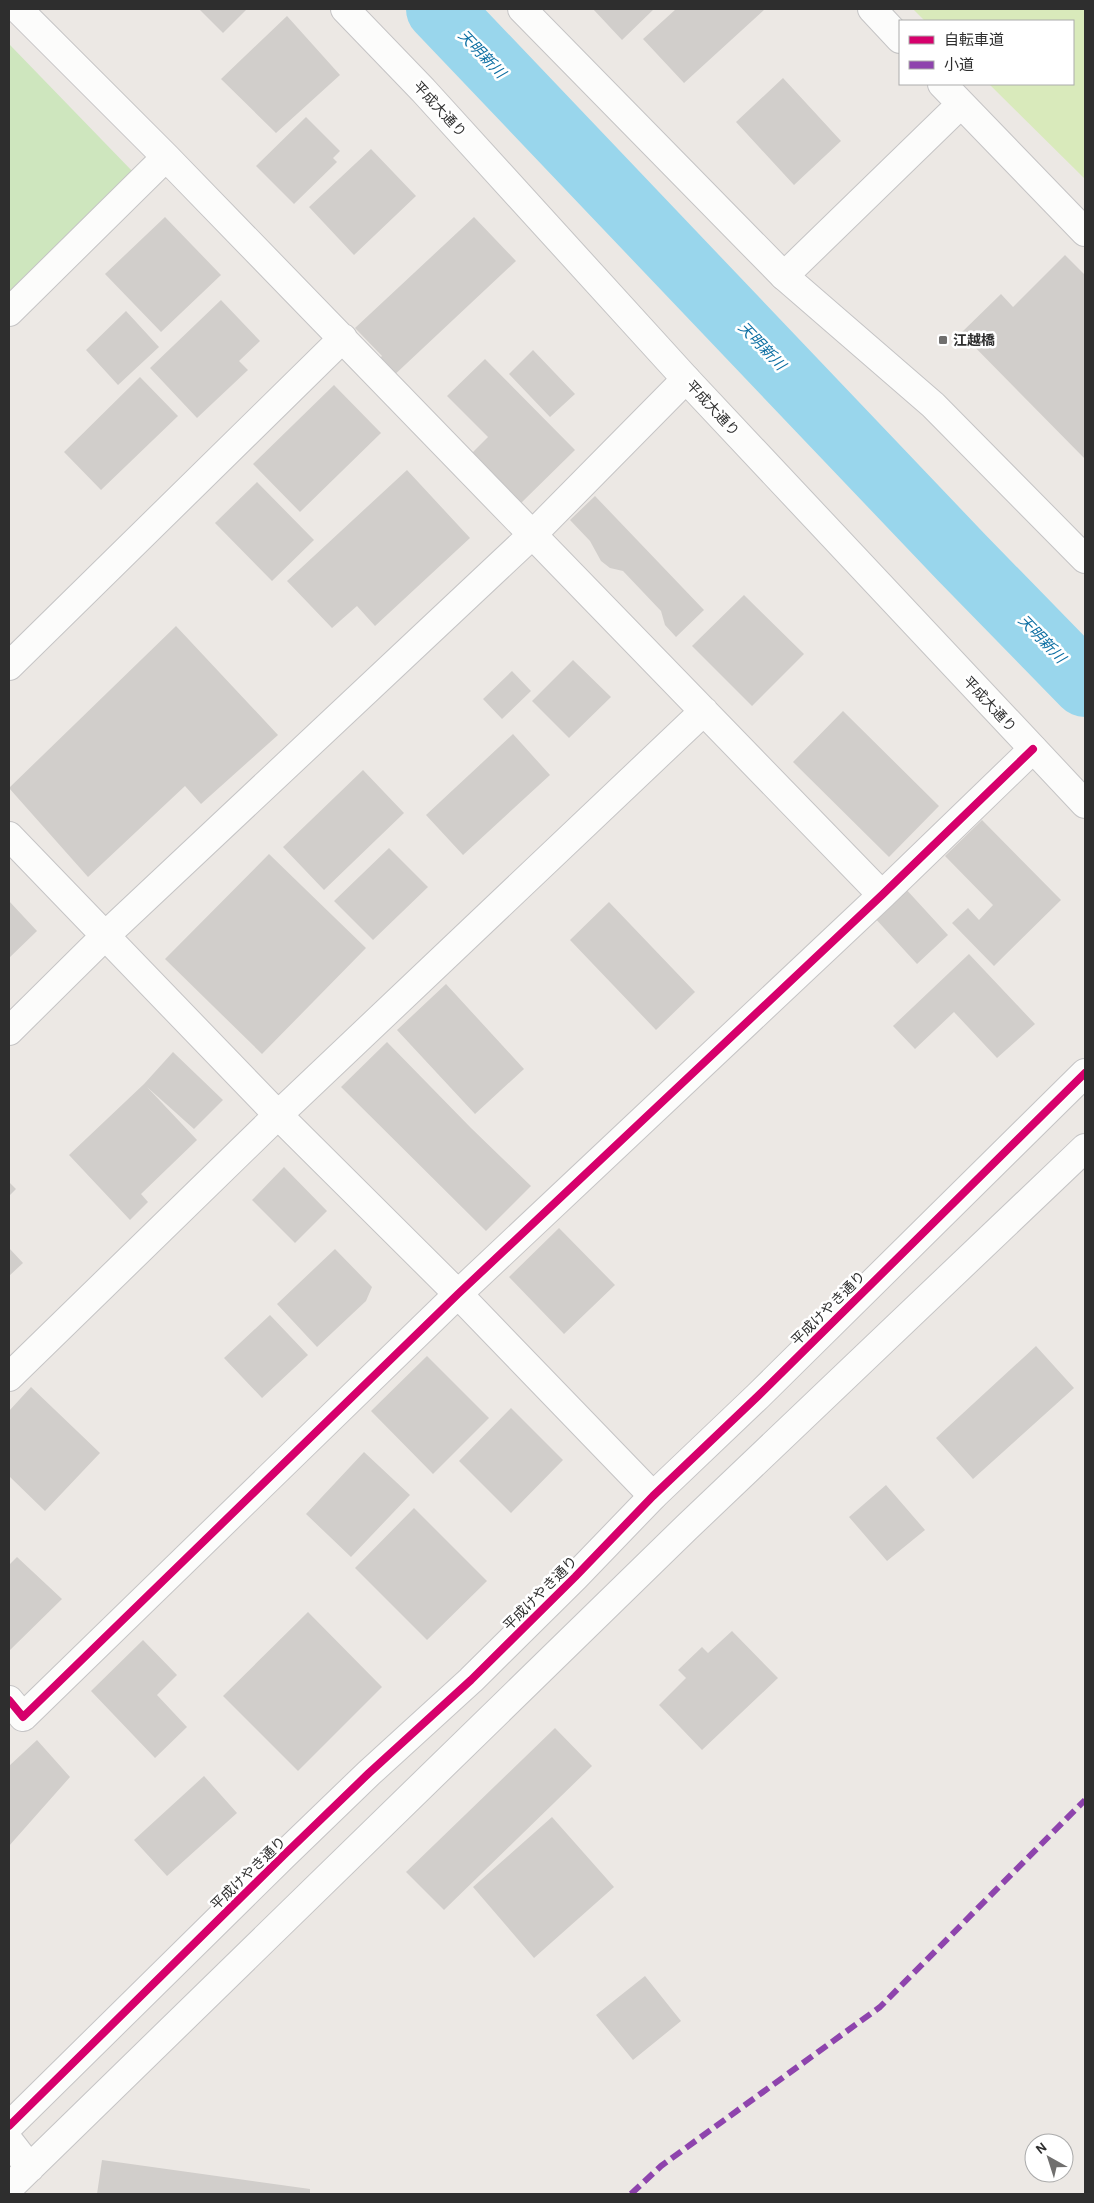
<svg xmlns="http://www.w3.org/2000/svg" width="1094" height="2203" viewBox="0 0 1094 2203" font-family="'Alegreya Sans','Noto Sans JP',sans-serif">
  <rect width="100%" height="100%" fill="#ece8e4"/>
  <!-- green -->
  <path fill="#cee6be" d="M9,44l124,128 -124,120z"/>
  <!-- pitch -->
  <path fill="#d9eabb" d="M913,9h172v170l-96,-95h84v-63h-148z"/>
  <g fill="none" stroke-linecap="round" stroke-linejoin="round">
    <!-- river -->
    <path stroke="#99d6ec" stroke-width="66" d="M439,9l523,549 123,126"/>
  </g>
  <!-- building -->
  <path fill="#d1cecb" d="M199,9h48l-24,24z
    M593,9h61l-32,31z
    M676,9h89l-81,74 -41,-44z
    M287,16l53,59 -64,58 -55,-54z
    M783,78l58,63 -47,44 -58,-63z
    M306,117l34,34 -7,7 4,4 -43,42 -38,-38z
    M371,149l45,47 -62,59 -45,-48z
    M165,217l56,58 -60,57 -56,-58z
    M474,217l42,44 -126,118 -15,-16 7,-7 -27,-28z
    M1065,255l20,20v184l-124,-126 40,-39 12,13z
    M221,300l39,41 -21,20 9,9 -51,48 -47,-50z
    M126,311l33,36 -41,38 -32,-35z
    M533,350l42,44 -25,23 -41,-43z
    M485,359l90,91 -55,54 -49,-50 17,-17 -41,-41z
    M140,377l38,39 -77,74 -37,-38z
    M334,385l47,48 -81,79 -47,-48z
    M407,470l63,68 -95,88 -18,-20 -25,22 -45,-47z
    M257,482l57,58 -42,41 -57,-58z
    M595,496l109,114 -28,27 -11,-12 -4,-14 -38,-40 -13,-3 -9,-7 -11,-20 -20,-21z
    M744,595l60,59 -52,52 -60,-60z
    M176,626l102,109 -77,69 -16,-18 -97,91 -79,-89z
    M573,660l38,37 -42,41 -37,-37z
    M512,671l19,20 -29,28 -19,-20z
    M843,711l96,95 -50,51 -96,-95z
    M513,734l37,41 -87,80 -37,-40z
    M363,770l41,43 -80,77 -41,-43z
    M982,820l79,80 -67,66 -42,-43 16,-15 11,12 14,-15 -48,-49z
    M389,848l39,39 -55,53 -39,-39z
    M269,854l97,94 -104,106 -97,-95z
    M904,887l44,48 -31,29 -44,-48z
    M9,901l28,30 -28,27z
    M609,902l86,90 -39,38 -86,-90z
    M969,954l66,70 -38,34 -43,-46 -39,37 -22,-23z
    M446,984l78,85 -49,45 -78,-84z
    M387,1042l84,86 60,58 -45,45 -145,-144z
    M173,1052l50,48 -29,29 -47,-42 50,53 -56,54 7,8 -18,18 -61,-65 75,-71z
    M284,1167l43,44 -32,32 -43,-43z
    M9,1182l7,7 -7,7z
    M559,1228l56,57 -51,49 -55,-57z
    M9,1248l14,15 -14,13z
    M335,1249l37,38 -6,14 -49,46 -40,-43z
    M270,1315l38,40 -46,43 -38,-40z
    M1036,1346l38,42 -101,91 -37,-41z
    M427,1356l62,62 -56,56 -62,-63z
    M31,1387l69,66 -55,58 -36,-35v-65z
    M511,1408l52,52 -52,53 -52,-52z
    M364,1452l46,43 -59,62 -45,-43z
    M886,1485l39,45 -38,31 -38,-44z
    M414,1508l73,73 -60,59 -72,-72z
    M17,1557l45,42 -53,52v-86z
    M308,1612l74,75 -84,84 -75,-75z
    M732,1631l46,47 -76,72 -43,-45 27,-27 -8,-8 24,-23 6,6z
    M143,1640l34,35 -20,20 30,32 -32,31 -64,-67z
    M555,1728l37,38 -148,144 -38,-38z
    M37,1740l33,37 -61,69v-80z
    M204,1776l33,37 -70,63 -33,-36z
    M552,1817l62,70 -80,71 -61,-71z
    M645,1976l36,45 -48,39 -37,-45z
    M102,2160l208,29v5h-213z"/>
  <g fill="none" stroke-linecap="round" stroke-linejoin="round">
    <defs>
      <path id="street" d="M18,9l148,148 716,738
        M872,9l28,30
        M942,84l143,148
        M784,276l177,-172
        M9,312l157,-155
        M9,666l334,-328
        M9,836l269,279 180,179 195,202
        M9,1031l97,-96 427,-401 153,-155
        M9,1377l269,-262 426,-404
        M9,1700l14,17 435,-423 424,-399 151,-146"/>
      <path id="secondary" d="M345,9l78,81 263,289 399,425
        M522,9l262,267 149,129 152,154
        M9,2126l275,-271 85,-82 102,-93 104,-103 78,-81 105,-100 327,-323
        M9,2141l21,27
        M9,2188l677,-660 399,-380"/>
    </defs>
    <!-- street casing -->
    <use href="#street" stroke="#c5c4c5" stroke-width="30"/>
    <!-- secondary casing -->
    <use href="#secondary" stroke="#c5c4c5" stroke-width="30"/>
    <!-- street -->
    <use href="#street" stroke="#fcfcfb" stroke-width="28"/>
    <!-- secondary -->
    <use href="#secondary" stroke="#fcfcfb" stroke-width="28"/>
    <!-- quiet -->
    <path stroke="#8e44ad" stroke-width="6" stroke-dasharray="12 6" stroke-linecap="butt" d="M631,2194l30,-28 219,-159 205,-207"/>
    <defs>
      <path id="cycleway" d="M9,1700l14,17 435,-423 424,-399 151,-146
        M9,2126l275,-271 85,-82 102,-93 104,-103 78,-81 105,-100 327,-323"/>
    </defs>
    <!-- cycleway casing -->
    <use href="#cycleway" stroke="#fff" stroke-width="11"/>
    <!-- cycleway -->
    <use href="#cycleway" stroke="#d6006c" stroke-width="8"/>
  </g>
  <!-- markers -->
  <rect fill="#706f6e" stroke="#fff" stroke-width="2" x="938" y="335" width="10" height="10" rx="2.5"/>
  <g text-anchor="middle" stroke-width="5" stroke-linejoin="round" paint-order="stroke">
    <!-- street labels -->
    <g font-size="14" fill="#2e2e2e" stroke="#fff">
      <text transform="translate(440 109) rotate(47)" y="5">平成大通り</text>
      <text transform="translate(713 408) rotate(47)" y="5">平成大通り</text>
      <text transform="translate(990 704) rotate(47)" y="5">平成大通り</text>
      <text transform="translate(828 1308) rotate(-45)" y="5">平成けやき通り</text>
      <text transform="translate(540 1593) rotate(-45)" y="5">平成けやき通り</text>
      <text transform="translate(248 1873) rotate(-44)" y="5">平成けやき通り</text>
    </g>
    <!-- poi labels -->
    <g font-size="14" font-weight="bold" fill="#2e2e2e" stroke="#fff" text-anchor="start">
      <text x="953" y="345">江越橋</text>
    </g>
    <!-- water labels -->
    <g font-size="15" font-style="italic" fill="#0d6fa3" stroke="#fff">
      <text transform="translate(482 54) rotate(46)" y="5">天明新川</text>
      <text transform="translate(762 346) rotate(46)" y="5">天明新川</text>
      <text transform="translate(1042 639) rotate(46)" y="5">天明新川</text>
    </g>
  </g>
  <!-- border -->
  <rect width="1094" height="2203" fill="none" stroke="#2e2e2e" stroke-width="20"/>
  <!-- legend -->
  <rect x="899" y="20" width="175" height="65" fill="#ffffff" stroke="#ababab"/>
  <rect x="909" y="36" width="25" height="8" fill="#d6006c" stroke="#ababab"/>
  <text x="944" y="45" font-size="15" fill="#2e2e2e">自転車道</text>
  <rect x="909" y="61" width="25" height="8" fill="#8e44ad" stroke="#ababab"/>
  <text x="944" y="70" font-size="15" fill="#2e2e2e">小道</text>
  <!-- north arrow -->
  <g transform="translate(1049 2158) rotate(321)"><circle r="24" fill="#ffffff" stroke="#ababab"/>
  <path d="M0-4L9 19L0 12L-9 19Z" fill="#706f6e"/>
  <text y="-8" font-size="14" font-weight="bold" text-anchor="middle" fill="#2e2e2e">N</text>
  </g>
</svg>
